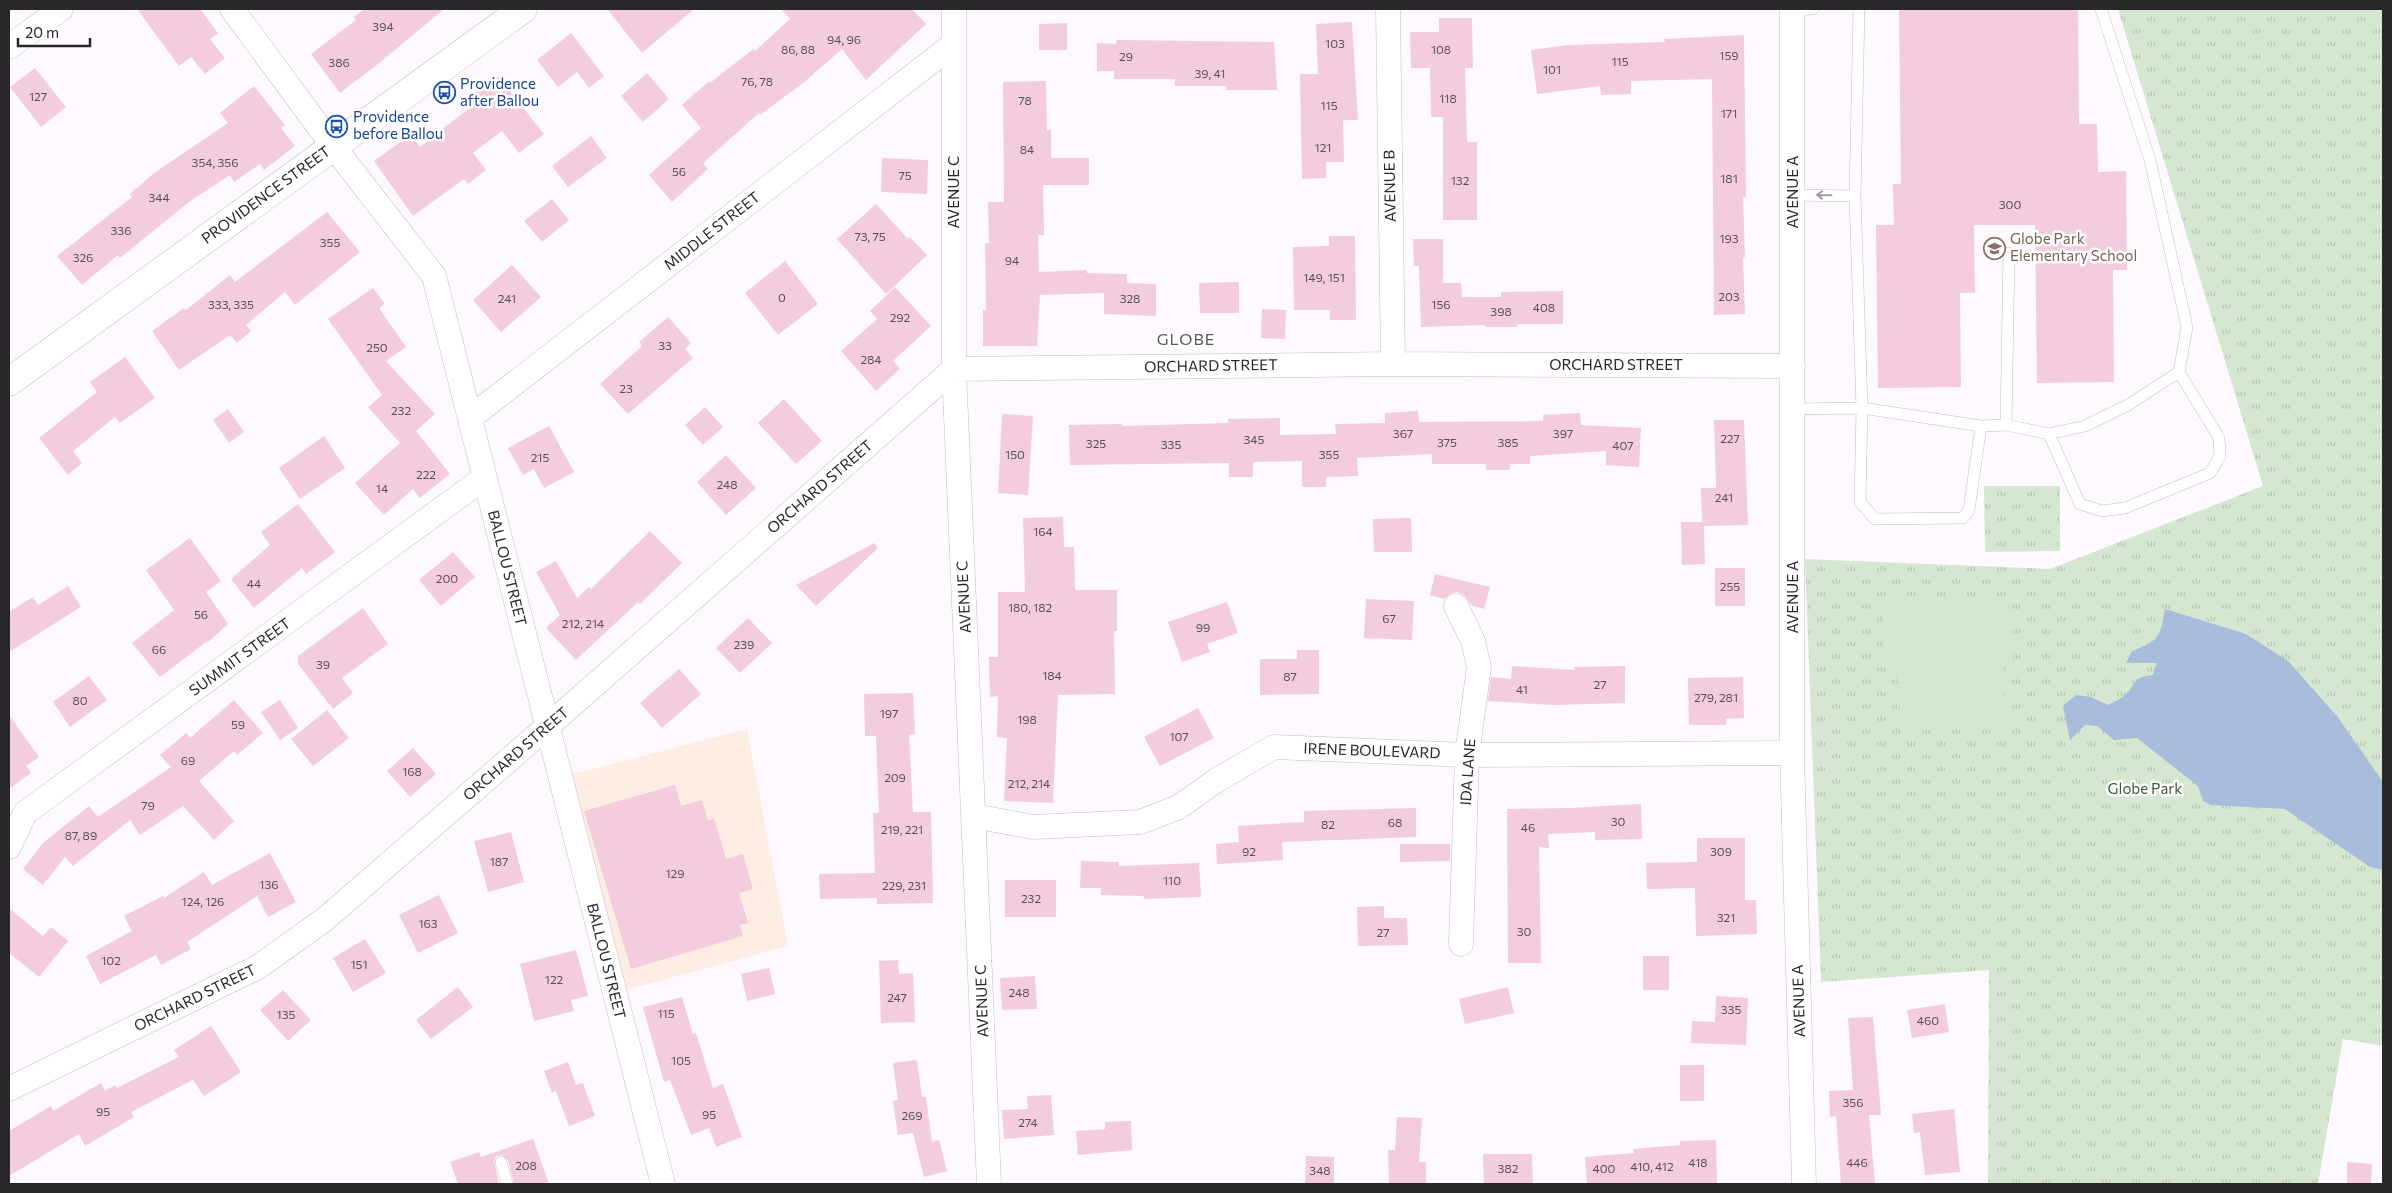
<svg xmlns="http://www.w3.org/2000/svg" width="2392" height="1193" viewBox="0 0 2392 1193" font-family="Commissioner,sans-serif">
  <defs>
    <pattern id="park-tufts" width="24" height="20" patternUnits="userSpaceOnUse" patternTransform="scale(1.25)"><rect width="24" height="20" fill="#d5e7d0"/><path d="M3 7l-1-3M5 7V3M7 7l1-3M15 17l-1-3M17 17v-4M19 17l1-3" fill="none" stroke="#b7c6b3"/></pattern>
  </defs>
  <rect width="100%" height="100%" fill="#fdf9ff"/>
  <!-- commercial -->
  <path fill="#feede2" d="M747,729l41,217 -177,48 -53,-216z"/>
  <!-- park -->
  <path fill="url(#park-tufts)" d="M2118,9h265v1037l-40,-7 -25,145h-330l1,-214 -168,12 -16,-423 245,10 213,-83z
    M1984,486h76v65l-75,1z"/>
  <!-- garden -->
  <path fill="#d5e7d0" d="M2012,598l1,66 -9,1 1,63 -105,2 -1,-64h-15l-1,-66z"/>
  <!-- water -->
  <path fill="#a7bddb" d="M2165,609l81,25 42,27 49,55 46,66v88l-13,-3 -85,-58 -74,-4 -8,-4 -5,-15 -61,-48 -23,2 -17,-14 -12,-1 -15,15 -7,-34 13,-11 15,2 17,8c5,-3 13,-6 17,-10 13,-12 7,-18 28,-20l4,-12h-31l6,-12c27,-10 28,-14 33,-42z"/>
  <!-- building -->
  <path fill="#f3ccde" d="M137,9h63l18,24 -8,6 15,19 -20,16 -14,-17 -12,9z
    M364,9h80l-66,55 -38,29 -29,-39 45,-34 -2,-3z
    M607,9h87l-52,44z
    M781,9h131l14,15 -60,56 -24,-31 -39,34 -43,32 -1,-2 -56,50 5,6 -36,33 -23,-27 52,-47 -19,-23 27,-24 1,2 43,-34 2,2 35,-32z
    M1899,9h179l1,115h18l1,48 28,-1 1,99h-14l1,112 -77,1 -2,-158h-61l1,68h-15l1,94 -83,1 -2,-163h18l-1,-41h8z
    M1439,18h33l1,50h-8l2,74h10v78h-34v-103h-12l-1,-49h-19l-1,-36h29z
    M1352,22l6,98h-15l1,42h-18v16l-24,1 -2,-105h18l-2,-50z
    M1067,23v27h-28v-26z
    M571,33l33,43 -15,12 -12,-16 -19,15 -21,-27z
    M1744,35l2,162h-3l2,60 -2,1 2,56 -31,1 -2,-236 -81,2v13l-30,1 -1,-9 -63,8 -6,-44 37,-5 97,-3 -1,-3z
    M1117,40l157,2 3,48h-51v-4h-51v-7h-61v-8h-17v-28l19,1z
    M35,68l31,39 -25,20 -31,-40z
    M647,73l22,26 -26,23 -22,-26z
    M498,76l46,58 -25,19 -17,-22 -29,22 13,17 -18,14 -4,-5 -51,37 -39,-55 37,-27 9,13 58,-46 -4,-6z
    M1046,81l1,49h4v28h38v27h-46l1,50h-6l1,37 48,-2v3l40,1v9l29,1v32l-52,-2v-21l-64,2 -3,51h-54v-36h3l-1,-67h4l-1,-41h16l-1,-120z
    M254,86l31,39 -4,3 14,18 -31,24 -4,-6 -26,18 -4,-7 -41,27 -69,56 -2,-3 -36,30 -25,-29 75,-59 -2,-3 24,-21 74,-50 -8,-10z
    M591,136l16,22 -39,29 -16,-21z
    M882,158l46,2 -1,34 -46,-2z
    M552,199l17,21 -27,22 -18,-21z
    M876,204l32,35 2,-2 17,18 -41,39 -49,-55z
    M327,212l33,40 -65,53 -10,-13 -39,33 5,6 -14,12 -7,-8 -51,35 -27,-39 32,-23 2,2 44,-35 5,7z
    M1329,236h26l1,84h-26v-10h-36l-1,-63 36,-1z
    M1413,239h30v44h18l1,14h39v-5l62,-1v33h-46v3h-32v-2l-64,2 -2,-61h-5z
    M785,261l33,43 -40,31 -33,-42z
    M512,265l29,32 -40,35 -28,-32z
    M1239,282v31h-39l-1,-30z
    M895,287l36,39 -38,35 7,8 -24,22 -35,-40 36,-32 -7,-8z
    M373,288l12,16 -6,4 27,39 -20,14 49,53 -19,17 34,43 -30,24 -7,-9 -29,26 -29,-32 45,-40 -32,-36 14,-12 -54,-76z
    M1262,309l24,1 -1,29 -24,-1z
    M668,317l23,26 -6,6 8,9 -65,56 -28,-30 42,-38 -3,-4z
    M125,357l30,41 -35,25 -5,-6 -42,34 9,12 -14,12 -29,-37 58,-46 -7,-10z
    M784,399l38,42 -26,23 -38,-41z
    M705,407l18,20 -20,18 -18,-20z
    M228,409l16,23 -15,11 -16,-23z
    M1418,411l1,11 124,-1v-6l37,-2 1,12 60,3 -2,39 -33,-2v-14l-76,5v8h-20v6h-24v-6h-54v-10l-75,4 1,18 -32,1v10h-24v-26l-49,1v15h-24v-14l-159,2 -1,-40 53,-1v2l106,-3v-4l52,-1v17l56,-1 -1,-10 50,-1v-10z
    M1002,414l31,2 -5,79 -30,-2z
    M1714,420h30l4,105 -44,1 1,38 -23,1 -1,-43h21l-1,-34h15z
    M549,426l25,46 -30,16 -10,-19 -11,6 -15,-27z
    M324,436l21,32 -45,31 -21,-31z
    M726,455l30,33 -30,27 -29,-33z
    M298,504l37,48 -29,22 -4,-6 -48,40 -23,-29 39,-34 -9,-13z
    M1063,517l1,30h10l1,43h42v41h-3l1,63 -57,1 -5,108 -49,-2 3,-63 -10,-1 1,-41 -8,1 -1,-40h9v-65h27l-2,-74z
    M1411,518l1,34h-38l-1,-33z
    M650,531l32,32 -42,41 -2,-2 -62,58 -30,-32 14,-13 -24,-43 20,-11 21,37 12,-11 2,2z
    M190,538l31,43 -15,11 22,32 -21,19 -1,-1 -46,35 -28,-34 42,-33 -28,-40z
    M874,543l4,5 -62,58 -20,-21z
    M453,552l22,25 -34,29 -22,-26z
    M1715,568h30v38h-30z
    M1435,574l55,13 -6,22 -13,-4 -7,-10 -7,-3 -7,2 -6,5 -14,-4z
    M68,586l13,21 -72,45v-40l24,-15 5,8z
    M1366,599l48,2 -2,39 -48,-2z
    M1227,602l11,31 -31,11 3,8 -28,10 -14,-40z
    M363,608l25,36 -46,34 11,15 -20,16 -35,-45v-8z
    M748,618l24,25 -32,30 -24,-25z
    M1297,650h22v44l-59,1v-36h37z
    M1512,666l62,4v-3l51,-1v37l-72,2 -65,-4 3,-24 20,2z
    M679,669l22,25 -39,34 -22,-25z
    M89,676l18,24 -37,27 -17,-25z
    M1743,677l1,41 -18,1v6h-37l-1,-47z
    M913,693l2,41 -6,1 4,77h18l2,91 -56,1v-6l-57,1 -1,-25 56,-1 -2,-60h6l-3,-77h-11l-1,-42z
    M234,700l29,33 -26,22 -3,-4 -35,30 35,40 -20,19 -31,-34 -43,29 -10,-15 -57,46 -8,-9 -22,28 -20,-16 20,-26 46,-37 9,11 73,-50 -11,-12 26,-22 4,5z
    M280,700l18,28 -18,12 -19,-28z
    M1198,708l16,30 -54,28 -16,-29z
    M327,710l22,28 -36,28 -22,-27z
    M9,715l30,42 -13,9 5,7 -22,16z
    M413,748l23,26 -26,23 -23,-26z
    M675,785l6,21 21,-6 6,21 6,-3 12,41 17,-5 10,35 -14,4 9,30 -8,2 3,11 -112,33 -47,-158z
    M1641,804l1,35 -47,1v-8l-47,2 1,14 -10,-1 2,116h-33l-1,-154 63,-1z
    M1416,808v29l-134,5 1,18 -66,4 -1,-20 23,-2 -1,-16 66,-4v-11z
    M511,832l13,50 -36,10 -14,-51z
    M1697,838h48v62h11l1,34 -61,2 -1,-48 -48,1 -1,-26 51,-1z
    M1400,844h50v17l-50,1z
    M270,853l26,49 -28,15 -11,-21 -70,46 4,7 -30,16 -5,-10 -56,29 -14,-28 46,-25 -8,-15 39,-20 1,2 40,-26 8,13z
    M1081,861l38,1v4l80,-3 2,34 -57,2v-3l-43,-1v-7h-21z
    M1005,880h51v37h-51z
    M439,895l19,38 -40,20 -19,-38z
    M1384,906v12h23l1,27 -50,1 -1,-39z
    M9,908l34,28 8,-9 17,14 -29,36 -30,-24z
    M365,939l21,34 -33,19 -20,-34z
    M576,950l12,46 -17,4 3,11 -40,10 -14,-57z
    M1643,956h26v34h-26z
    M898,960l1,14 14,-1 2,49 -34,1 -2,-62z
    M769,968l6,26 -28,7 -6,-27z
    M1035,976l2,33 -35,1 -2,-32z
    M458,987l15,20 -42,32 -15,-19z
    M1508,987l6,26 -49,11 -6,-25z
    M283,990l28,30 -23,21 -28,-31z
    M1716,996l32,2 -2,47 -55,-2 1,-22 23,1z
    M682,997l11,37 3,-1 17,55 10,-4 19,53 -26,10 -7,-19 -18,7 -21,-55 -6,2 -21,-75z
    M1945,1004l4,28 -37,6 -5,-28z
    M1873,1017l8,98h-12l6,69h-34l-5,-68 -6,1 -1,-26 24,-1 -5,-72z
    M211,1026l30,46 -37,24 -11,-16 -62,32 3,5 -49,29 -6,-12 -70,42v-45l42,-25 2,5 48,-28 4,8 10,-6 2,3 62,-31 -5,-7z
    M917,1060l5,37h4l6,45 7,-2 8,31 -23,6 -11,-44 -15,2 -5,-34 5,-1 -5,-37z
    M568,1062l8,23 7,-2 12,33 -26,10 -13,-35 -4,2 -8,-22z
    M1680,1065h24v36h-24z
    M1051,1095l3,40 -50,4 -2,-29 26,-1 -1,-13z
    M1954,1109l6,63 -35,3 -5,-43 -6,1 -2,-19z
    M1397,1117l25,1 -3,44h7v22h-37l-1,-34h7z
    M1131,1121l1,29 -54,5 -2,-24 29,-2v-7z
    M533,1139l16,45h-35l-6,-24 -6,-5 -6,1 -2,5 5,23h-41l-8,-22 29,-10 2,5z
    M1716,1140l1,44h-130l-2,-27 49,-4 -1,-4 47,-4v-4z
    M1483,1154h49l1,30h-49z
    M1306,1156l28,1v27h-29z
    M2347,1162l25,2 -1,20h-24z"/>
  <g fill="none" stroke-linecap="round" stroke-linejoin="round">
    <defs>
      <path id="service" d="M1792,10l21,-1
        M1793,195l62,1
        M1793,409l69,-1 -7,-212 4,-187
        M2006,425l3,-172
        M1981,426l-12,84 -6,8 -88,1 -15,-17 2,-94 119,18 25,-1 43,9 36,-8 43,-21 51,-33 8,-45 -37,-167 -49,-151
        M2049,434l31,70 22,7 23,-3 85,-35 10,-17 -1,-18 -40,-66
        M501,1162l6,22"/>
      <path id="minor" d="M232,9l101,137 101,130 229,908
        M954,9v360l35,815
        M1388,9l5,355
        M1792,9v744l12,431
        M9,47l52,-38
        M471,417l483,-373
        M1456,606l17,35 6,26 -12,88 -6,189
        M974,816l59,11 107,-5 39,-15 38,-27 57,-33 193,8 325,-2
        M9,847l16,-34 459,-335
        M9,1089l249,-122 66,-47 224,-194 406,-357 439,-5 400,2"/>
      <path id="secondary" d="M9,382l514,-373"/>
    </defs>
    <!-- service casing -->
    <use href="#service" stroke="#c3bcc5" stroke-width="12"/>
    <!-- minor casing -->
    <use href="#minor" stroke="#c3bcc5" stroke-width="25"/>
    <!-- secondary casing -->
    <use href="#secondary" stroke="#c3bcc5" stroke-width="29"/>
    <!-- service -->
    <use href="#service" stroke="#fff" stroke-width="11"/>
    <!-- minor -->
    <use href="#minor" stroke="#fff" stroke-width="24"/>
    <!-- secondary -->
    <use href="#secondary" stroke="#fff" stroke-width="28"/>
  </g>
  <!-- one-way arrows -->
  <defs><path id="oneway-shaft" d="M-6 0H5M1.5-3L5.5 0L1.5 3" fill="none" stroke-width="1.6" stroke-linecap="round" stroke-linejoin="round" transform="scale(1.25)"/></defs>
  <use stroke="#9f9e9f" href="#oneway-shaft" transform="translate(1824 195) rotate(-179)"/>
  <!-- icons -->
  <defs>
    <symbol id="bus-ring" viewBox="-11 -11 22 22"><circle r="9.5" fill="#fff" stroke="#1a4fb4" stroke-width="1.5"/><path d="M-5-6H5V4H4V6H2V4H-2V6H-4V4H-5ZM-3.5-4V0h7V-4ZM-3.5 1.2v1.5H-2V1.2ZM2 1.2v1.5H3.5V1.2Z" fill="#1a4fb4"/></symbol>
    <symbol id="school-ring" viewBox="-11 -11 22 22"><circle r="9.5" fill="#fff" stroke="#8d6e63" stroke-width="1.5"/><path d="M0-5L7-2L0 1L-7-2ZM-4 1L0 2.5L4 1V4Q0 6-4 4Z" fill="#8d6e63"/></symbol>
  </defs>
  <g fill-rule="evenodd">
    <use href="#bus-ring" x="432" y="80" width="25" height="25"/>
    <use href="#bus-ring" x="324" y="114" width="25" height="25"/>
    <use href="#school-ring" x="1982" y="236" width="25" height="25"/>
  </g>
  <g text-anchor="middle" stroke-width="5" stroke-linejoin="round" paint-order="stroke">
    <!-- number labels -->
    <g font-size="12" fill="#5c5057">
      <text x="383" y="31">394</text>
      <text x="844" y="44">94, 96</text>
      <text x="1335" y="48">103</text>
      <text x="798" y="54">86, 88</text>
      <text x="1441" y="54">108</text>
      <text x="1729" y="60">159</text>
      <text x="1126" y="61">29</text>
      <text x="1620" y="66">115</text>
      <text x="339" y="67">386</text>
      <text x="1552" y="74">101</text>
      <text x="1210" y="78">39, 41</text>
      <text x="757" y="86">76, 78</text>
      <text x="38" y="101">127</text>
      <text x="1448" y="103">118</text>
      <text x="1025" y="105">78</text>
      <text x="1329" y="110">115</text>
      <text x="1729" y="118">171</text>
      <text x="1323" y="152">121</text>
      <text x="1027" y="154">84</text>
      <text x="215" y="167">354, 356</text>
      <text x="679" y="176">56</text>
      <text x="905" y="180">75</text>
      <text x="1729" y="183">181</text>
      <text x="1460" y="185">132</text>
      <text x="159" y="202">344</text>
      <text x="2010" y="209">300</text>
      <text x="121" y="235">336</text>
      <text x="870" y="241">73, 75</text>
      <text x="1729" y="243">193</text>
      <text x="330" y="247">355</text>
      <text x="83" y="262">326</text>
      <text x="1012" y="265">94</text>
      <text x="1324" y="282">149, 151</text>
      <text x="1729" y="301">203</text>
      <text x="782" y="302">0</text>
      <text x="507" y="303">241</text>
      <text x="1130" y="303">328</text>
      <text x="231" y="309">333, 335</text>
      <text x="1441" y="309">156</text>
      <text x="1544" y="312">408</text>
      <text x="1501" y="316">398</text>
      <text x="900" y="322">292</text>
      <text x="665" y="350">33</text>
      <text x="377" y="352">250</text>
      <text x="871" y="364">284</text>
      <text x="626" y="393">23</text>
      <text x="401" y="415">232</text>
      <text x="1403" y="438">367</text>
      <text x="1563" y="438">397</text>
      <text x="1730" y="443">227</text>
      <text x="1254" y="444">345</text>
      <text x="1447" y="447">375</text>
      <text x="1508" y="447">385</text>
      <text x="1096" y="448">325</text>
      <text x="1171" y="449">335</text>
      <text x="1623" y="450">407</text>
      <text x="1015" y="459">150</text>
      <text x="1329" y="459">355</text>
      <text x="540" y="462">215</text>
      <text x="426" y="479">222</text>
      <text x="727" y="489">248</text>
      <text x="382" y="493">14</text>
      <text x="1724" y="502">241</text>
      <text x="1043" y="536">164</text>
      <text x="447" y="583">200</text>
      <text x="254" y="588">44</text>
      <text x="1730" y="591">255</text>
      <text x="1030" y="612">180, 182</text>
      <text x="201" y="619">56</text>
      <text x="1389" y="623">67</text>
      <text x="583" y="628">212, 214</text>
      <text x="1203" y="632">99</text>
      <text x="744" y="649">239</text>
      <text x="159" y="654">66</text>
      <text x="323" y="669">39</text>
      <text x="1052" y="680">184</text>
      <text x="1290" y="681">87</text>
      <text x="1600" y="689">27</text>
      <text x="1522" y="694">41</text>
      <text x="1716" y="702">279, 281</text>
      <text x="80" y="705">80</text>
      <text x="889" y="718">197</text>
      <text x="1027" y="724">198</text>
      <text x="238" y="729">59</text>
      <text x="1179" y="741">107</text>
      <text x="188" y="765">69</text>
      <text x="412" y="776">168</text>
      <text x="895" y="782">209</text>
      <text x="1029" y="788">212, 214</text>
      <text x="148" y="810">79</text>
      <text x="1618" y="826">30</text>
      <text x="1395" y="827">68</text>
      <text x="1328" y="829">82</text>
      <text x="1528" y="832">46</text>
      <text x="902" y="834">219, 221</text>
      <text x="81" y="840">87, 89</text>
      <text x="1249" y="856">92</text>
      <text x="1721" y="856">309</text>
      <text x="499" y="866">187</text>
      <text x="675" y="878">129</text>
      <text x="1172" y="885">110</text>
      <text x="269" y="889">136</text>
      <text x="904" y="890">229, 231</text>
      <text x="1031" y="903">232</text>
      <text x="203" y="906">124, 126</text>
      <text x="1726" y="922">321</text>
      <text x="428" y="928">163</text>
      <text x="1524" y="936">30</text>
      <text x="1383" y="937">27</text>
      <text x="111" y="965">102</text>
      <text x="359" y="969">151</text>
      <text x="554" y="984">122</text>
      <text x="1019" y="997">248</text>
      <text x="897" y="1002">247</text>
      <text x="1731" y="1014">335</text>
      <text x="666" y="1018">115</text>
      <text x="286" y="1019">135</text>
      <text x="1928" y="1025">460</text>
      <text x="681" y="1065">105</text>
      <text x="1853" y="1107">356</text>
      <text x="103" y="1116">95</text>
      <text x="709" y="1119">95</text>
      <text x="912" y="1120">269</text>
      <text x="1028" y="1127">274</text>
      <text x="1698" y="1167">418</text>
      <text x="1857" y="1167">446</text>
      <text x="526" y="1170">208</text>
      <text x="1652" y="1171">410, 412</text>
      <text x="1508" y="1173">382</text>
      <text x="1604" y="1173">400</text>
      <text x="1320" y="1175">348</text>
    </g>
    <!-- transit labels -->
    <g font-size="15" fill="#164399" stroke="#fff" text-anchor="start">
      <text x="460" y="89">Providence<tspan x="460" dy="17">after Ballou</tspan></text>
      <text x="353" y="122">Providence<tspan x="353" dy="17">before Ballou</tspan></text>
    </g>
    <!-- street labels -->
    <g font-size="15" fill="#2a272a" stroke="#fff">
      <text transform="translate(1390 186) rotate(-91)" y="5">AVENUE B</text>
      <text transform="translate(954 192) rotate(-90)" y="5">AVENUE C</text>
      <text transform="translate(1793 192) rotate(-90)" y="5">AVENUE A</text>
      <text transform="translate(266 195) rotate(-36)" y="5">PROVIDENCE STREET</text>
      <text transform="translate(712 231) rotate(-38)" y="5">MIDDLE STREET</text>
      <text x="1616" y="370">ORCHARD STREET</text>
      <text transform="translate(1211 366) rotate(-1)" y="5">ORCHARD STREET</text>
      <text transform="translate(820 487) rotate(-41)" y="5">ORCHARD STREET</text>
      <text transform="translate(507 568) rotate(76)" y="5">BALLOU STREET</text>
      <text transform="translate(964 597) rotate(-93)" y="5">AVENUE C</text>
      <text transform="translate(1793 597) rotate(-90)" y="5">AVENUE A</text>
      <text transform="translate(240 657) rotate(-36)" y="5">SUMMIT STREET</text>
      <text transform="translate(1372 751) rotate(2)" y="5">IRENE BOULEVARD</text>
      <text transform="translate(516 754) rotate(-41)" y="5">ORCHARD STREET</text>
      <text transform="translate(1468 772) rotate(-86)" y="5">IDA LANE</text>
      <text transform="translate(606 961) rotate(76)" y="5">BALLOU STREET</text>
      <text transform="translate(195 998) rotate(-26)" y="5">ORCHARD STREET</text>
      <text transform="translate(982 1001) rotate(-92)" y="5">AVENUE C</text>
      <text transform="translate(1799 1001) rotate(-92)" y="5">AVENUE A</text>
    </g>
    <!-- education labels -->
    <g font-size="15" fill="#785e54" stroke="#fff" text-anchor="start">
      <text x="2010" y="244">Globe Park<tspan x="2010" dy="17">Elementary School</tspan></text>
    </g>
    <!-- park labels -->
    <g font-size="15" fill="#385b30" stroke="#fff">
      <text x="2145" y="794">Globe Park</text>
    </g>
    <!-- neighbourhood labels -->
    <g font-size="16" letter-spacing="1" fill="#5a535c" stroke="#fff">
      <text x="1186" y="345">GLOBE</text>
    </g>
  </g>
  <!-- border -->
  <rect width="2392" height="1193" fill="none" stroke="#2a272a" stroke-width="20"/>
  <!-- scale -->
  <path d="M18 38v8h72v-8" fill="none" stroke="#2a272a" stroke-width="2.5"/>
  <text x="25" y="38" font-size="15" fill="#2a272a" stroke="#ffffff" stroke-width="4" paint-order="stroke">20 m</text>
</svg>
